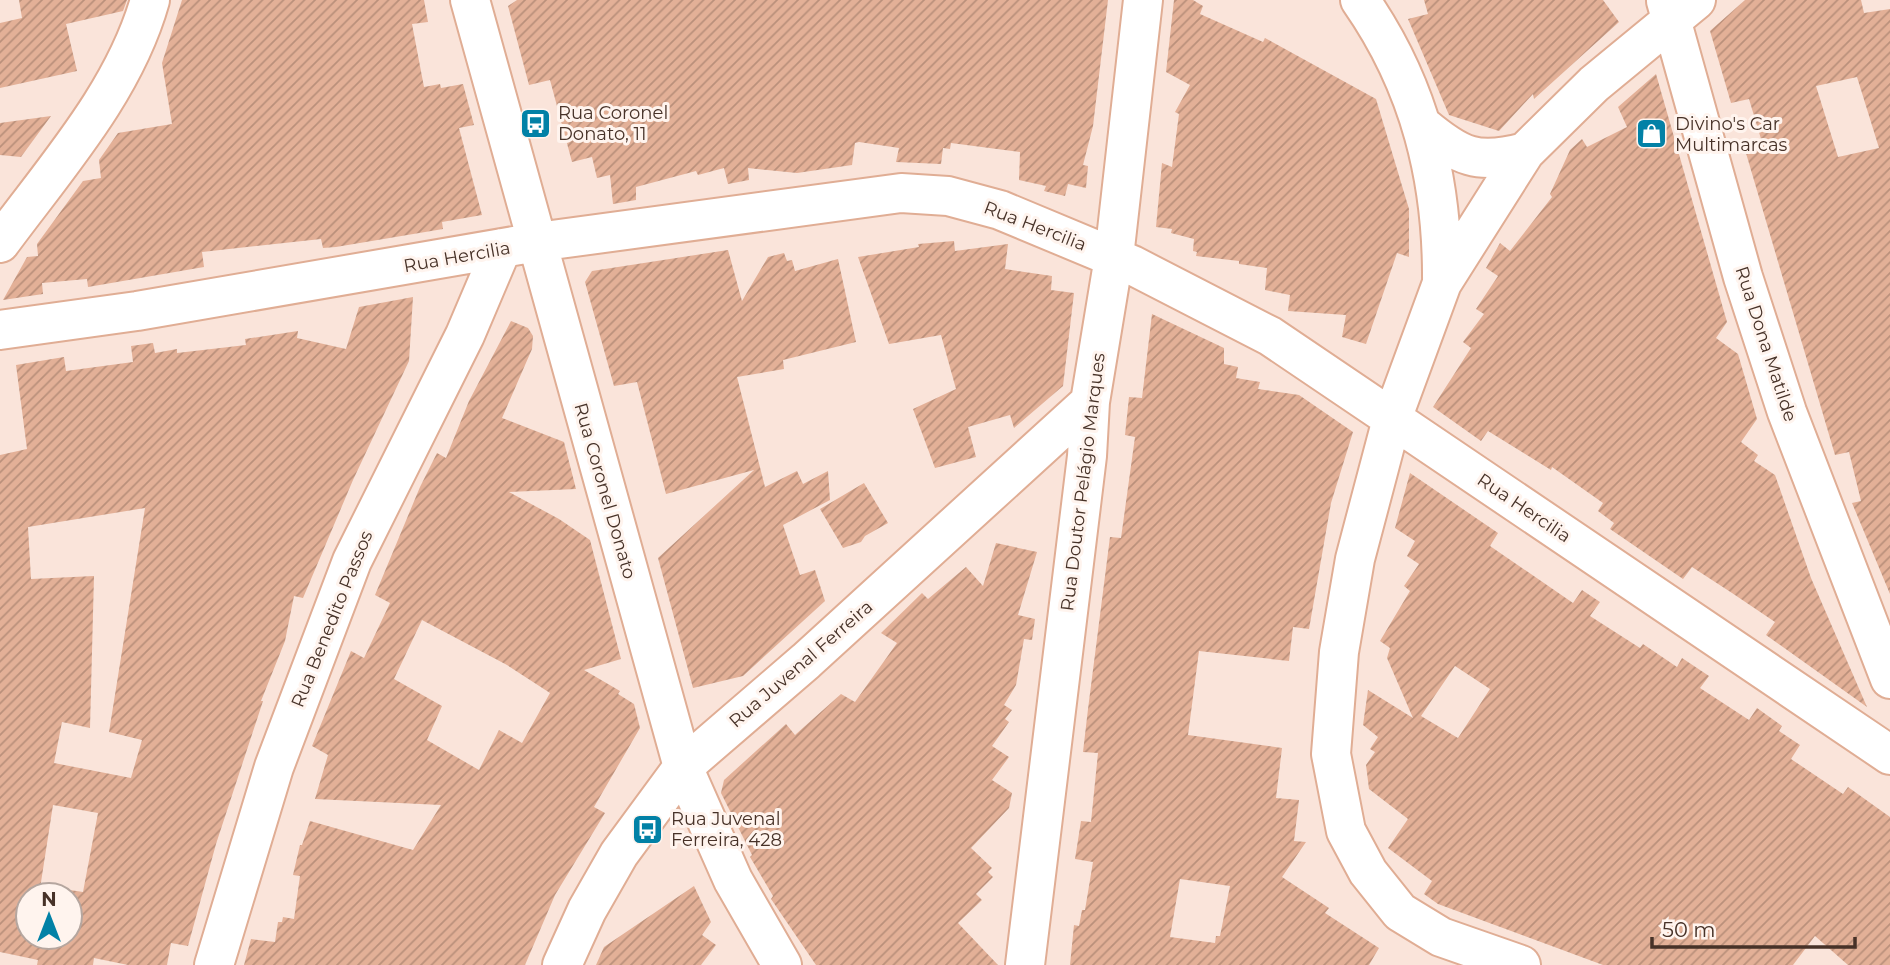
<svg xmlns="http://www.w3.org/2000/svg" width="1890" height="965" viewBox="0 0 1890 965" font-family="Montserrat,sans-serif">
  <defs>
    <pattern id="building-hatch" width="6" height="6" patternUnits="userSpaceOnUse" patternTransform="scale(1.75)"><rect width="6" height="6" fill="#e3b097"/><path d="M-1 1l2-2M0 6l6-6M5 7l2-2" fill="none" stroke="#ba907b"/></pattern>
  </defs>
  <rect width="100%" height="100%" fill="#fae4da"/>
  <!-- building -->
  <path fill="url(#building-hatch)" fill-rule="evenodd" d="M19,0h108l-4,11 -57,13 11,47 -77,17v-65l22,-5z
    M182,0h242l4,22 -16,2 12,63 16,-3 1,4 22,-4 11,41 -15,3 23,87 -40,7 1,7 -107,18 -13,1 -2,-9 -119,13 2,15 -116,20 -1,-8 -45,4 1,11 -40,6 24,-43 11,-1 -1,-12 46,-63 18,-3 -2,-18 19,-27 54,-9 -10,-61z
    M517,0h591l-15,126 -10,39 5,1 -2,22 -18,-4 -3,12 -21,-5 2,-5 -27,-6 1,-28 -69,-9 -1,6 -7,-1 -2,16 -45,-2 3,-14 -40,-6 -4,1 -3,22 -55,8 -49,-5 1,12 -21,4 -4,-16 -26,7 -2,-4 -60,16v13l-23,4 -3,-29 -13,3 -5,-21 -20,5 -22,-82 -21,5 -21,-79z
    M1174,0h19l10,6 -3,8 63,28 2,-4 111,61 33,110v48l-12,-4 -31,91 -24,-7 4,-22 -58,-4 2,-16 -25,-5 2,-22 -28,-4v-3l-43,-5 1,-4 -4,-1 1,-12 -23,-6 1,-4 -16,-2 6,-64 10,4 7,-53 -4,-2 15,-27 -24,-13z
    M1424,0h179l16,22 -85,77 -1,-5 -34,37 -50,-16 -41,-96 20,-5z
    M1745,0h116l3,13 26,-4v585l-38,-91 9,-2 -12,-49 -14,3 -92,-312 18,-4 -12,-40 -18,4 -21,-72zM1857,77l22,71 -41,9 -22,-71z
    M1656,74l71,248 -11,16 22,16 19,65 -16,23 17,13 -4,6 21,14 36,103 56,129 -101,-72 9,-13 -43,-29 -40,-26 -9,12 -73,-50 4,-6 -16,-12 5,-8 -51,-36 -1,3 -63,-39 -7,10 -48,-34 38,-59 -8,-6 21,-28 -8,-5 22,-33 -12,-8 14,-25 10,8 42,-54 -2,-3 20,-44 12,-11 5,8 40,-20 -9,-20z
    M51,116l-30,41 -21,-2v-32z
    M954,241l1,10 53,-7 -3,25 47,7 -1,14 23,3 -11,93 -49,42 -4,-13 -42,12 8,30 -41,11 -22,-59 43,-20 -15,-54 -52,9 -31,-87 61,-10 -1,-3z
    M728,250l14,51 26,-44 16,-4 3,8 5,-1 3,11 43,-12 18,83 -73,18 1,9 -47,8 28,110 32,-16 6,13 25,-13 2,29 -47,25 17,50 15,-5 10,31 -82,75 -50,12 -35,-130 96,-88 -88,24 -29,-112 -23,4 -29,-104 7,-11z
    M413,297l-4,64 -56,119 -50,118 -9,-2 -9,45 -24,60h2l-47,143 -28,102 -17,-3 -4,22h-39l-34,-7 -1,7h-56l1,-5 -38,-8v-497l27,-6 -11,-84 48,-8 2,14 67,-9 -2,-16 22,-3 2,10 22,-4v4l69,-8 -1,-6 53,-8 -1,7 49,11 13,-42zM145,508l-36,224 33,8 -11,38 -77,-15 8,-41 28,6 4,-152 -63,3 -3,-52zM53,805l45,8 -15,79 -13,-2v47h-42v-42h11z
    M1152,314l72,34v16l14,3 -2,11 24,4 -2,7 41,6 54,37 -22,71 -22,126 -16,-2 -4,34 -90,-10 -11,84 94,13 -6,50 23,2 -5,41 12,1 -24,35 47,31 -4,5 54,35 -10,17h-299l4,-40 5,1 3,-16h3l8,-48 -18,-3 6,-38 10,1 7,-69 -15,-1 5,-43 22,-172 11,1 14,-101 -10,-2 4,-38 13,1zM1180,879l50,7 -10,50h-4l-1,7 -45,-6z
    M511,321l17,7 5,8 -1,13 -30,69 62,24 12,47 -67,3 50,27 31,21 31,119 -37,11 36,21 -2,3 16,10 6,24 -46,79 11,6 -50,82 -30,70h-281l7,-26 24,3 3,-20h4l1,-5 11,2 6,-43 -7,-1 7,-30h2l8,-24 103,29 28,-45 -126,-6 13,-44 -16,-9 39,-95 13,7 26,-55 -15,-8 45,-108 17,-34 9,5 23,-57zM422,620l85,45 43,28 -28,50 -23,-13 -20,40 -52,-30 15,-34 -48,-27z
    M1410,473l88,60 -8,13 83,57 9,-13 18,12 -10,14 50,32 3,-4 34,23 5,-9 27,18 -9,12 49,32 8,-12 25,18 -3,5 21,14 -9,14 52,35 5,-7 42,30v148h-42l-33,-29 -22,29h-190l-165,-61 -14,-10 8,-13 -44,-33 20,-29 -39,-30 -3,-24 9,-13 -5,-3 8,-12 -15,-12 5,-35 45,28 -26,-60 3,-10 -10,-7 30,-50 -6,-5 15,-22 -12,-8 8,-15 -20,-13zM1455,666l35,23 -32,49 -37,-22z
    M864,483l24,40 -23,13 -4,6 -18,6 -23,-39z
    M996,543l41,9 -19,63 17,4 -3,21 -8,-1 -8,46 -12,20 8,5 -7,9 4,3 -17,24 17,11 -17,23 20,13 -3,15 -38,40 21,20 -4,4 5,5 -17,17 6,6 -24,23 40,42h-182l-45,-66 2,-3 -23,-39 2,-2 -31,-62 3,-13 62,-56 9,11 46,-41 14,8 42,-59 -16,-10 41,-40 6,6 38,-32 17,19z
    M694,886l17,36 -9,13 14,10 -15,20h-105l8,-18z"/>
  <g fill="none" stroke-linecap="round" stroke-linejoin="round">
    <defs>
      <path id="minor" d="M470,0l213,767 50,113 49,85
        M1360,0c60,86 83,180 82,283
        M1666,1l77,276 44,135 103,267
        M1423,126c37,31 54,39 102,26
        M0,243c56,-76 124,-151 150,-243
        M0,330l137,-19 400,-69 364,-49 47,3 52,14 132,55 138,71 620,419
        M214,965l60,-198 78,-206 113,-226 37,-87
        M562,965l25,-55 32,-56 64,-87 123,-106 284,-259
        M1025,965l62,-509 3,-54 24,-145 29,-257
        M1521,965l-80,-28 -41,-25 -32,-40 -22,-41 -15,-77 8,-102 16,-93 37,-140 50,-136 83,-131 69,-68 102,-84"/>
    </defs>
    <!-- minor casing -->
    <use href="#minor" stroke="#e0ad94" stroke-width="42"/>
    <!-- minor -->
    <use href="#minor" stroke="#fff" stroke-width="38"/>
  </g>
  <!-- icons -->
  <defs>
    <symbol id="bus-square" viewBox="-11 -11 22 22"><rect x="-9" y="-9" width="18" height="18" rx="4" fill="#0281a6" stroke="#fff4ee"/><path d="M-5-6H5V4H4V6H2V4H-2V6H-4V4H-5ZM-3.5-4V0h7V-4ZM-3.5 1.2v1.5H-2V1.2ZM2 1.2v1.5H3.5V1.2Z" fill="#fff"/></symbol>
    <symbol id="shop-square" viewBox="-11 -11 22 22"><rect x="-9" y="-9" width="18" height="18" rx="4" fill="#0281a6" stroke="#fff4ee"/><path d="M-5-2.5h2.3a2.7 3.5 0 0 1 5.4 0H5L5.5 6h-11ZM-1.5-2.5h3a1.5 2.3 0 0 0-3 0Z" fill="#fff"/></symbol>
  </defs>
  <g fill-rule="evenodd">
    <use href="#bus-square" x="518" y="106" width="35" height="35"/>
    <use href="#shop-square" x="1634" y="116" width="35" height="35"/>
    <use href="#bus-square" x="630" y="812" width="35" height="35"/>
  </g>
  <g text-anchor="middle" stroke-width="6" stroke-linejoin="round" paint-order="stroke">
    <!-- poi labels -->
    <g font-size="18" fill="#473228" stroke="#fff4ee" text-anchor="start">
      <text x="558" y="119">Rua Coronel<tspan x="558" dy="21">Donato, 11</tspan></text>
      <text x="1675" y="130">Divino's Car<tspan x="1675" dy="21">Multimarcas</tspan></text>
      <text x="671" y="825">Rua Juvenal<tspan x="671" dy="21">Ferreira, 428</tspan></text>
    </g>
    <!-- street labels -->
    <g font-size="18" fill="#473228" stroke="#fff4ee">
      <text transform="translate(1035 226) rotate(21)" y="6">Rua Hercilia</text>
      <text transform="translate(457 257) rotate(-10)" y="6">Rua Hercilia</text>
      <text transform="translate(1766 344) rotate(72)" y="6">Rua Dona Matilde</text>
      <text transform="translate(1083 482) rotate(-83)" y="6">Rua Doutor Pelágio Marques</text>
      <text transform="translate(605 491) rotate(74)" y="6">Rua Coronel Donato</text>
      <text transform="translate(1524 508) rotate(34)" y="6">Rua Hercilia</text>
      <text transform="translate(332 619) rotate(-68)" y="6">Rua Benedito Passos</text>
      <text transform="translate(801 664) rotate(-41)" y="6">Rua Juvenal Ferreira</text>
    </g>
  </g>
  <!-- north arrow -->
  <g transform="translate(49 916)"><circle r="33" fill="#fff4ee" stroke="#b5a69f" stroke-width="2"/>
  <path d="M0-5L12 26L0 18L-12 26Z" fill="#0281a6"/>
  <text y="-10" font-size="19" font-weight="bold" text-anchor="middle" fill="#473228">N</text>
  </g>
  <!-- scale -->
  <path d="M1652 937v10h203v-10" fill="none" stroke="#473228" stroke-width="3.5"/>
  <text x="1662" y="937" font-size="21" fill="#473228" stroke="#fff4ee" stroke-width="5" paint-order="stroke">50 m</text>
</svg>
